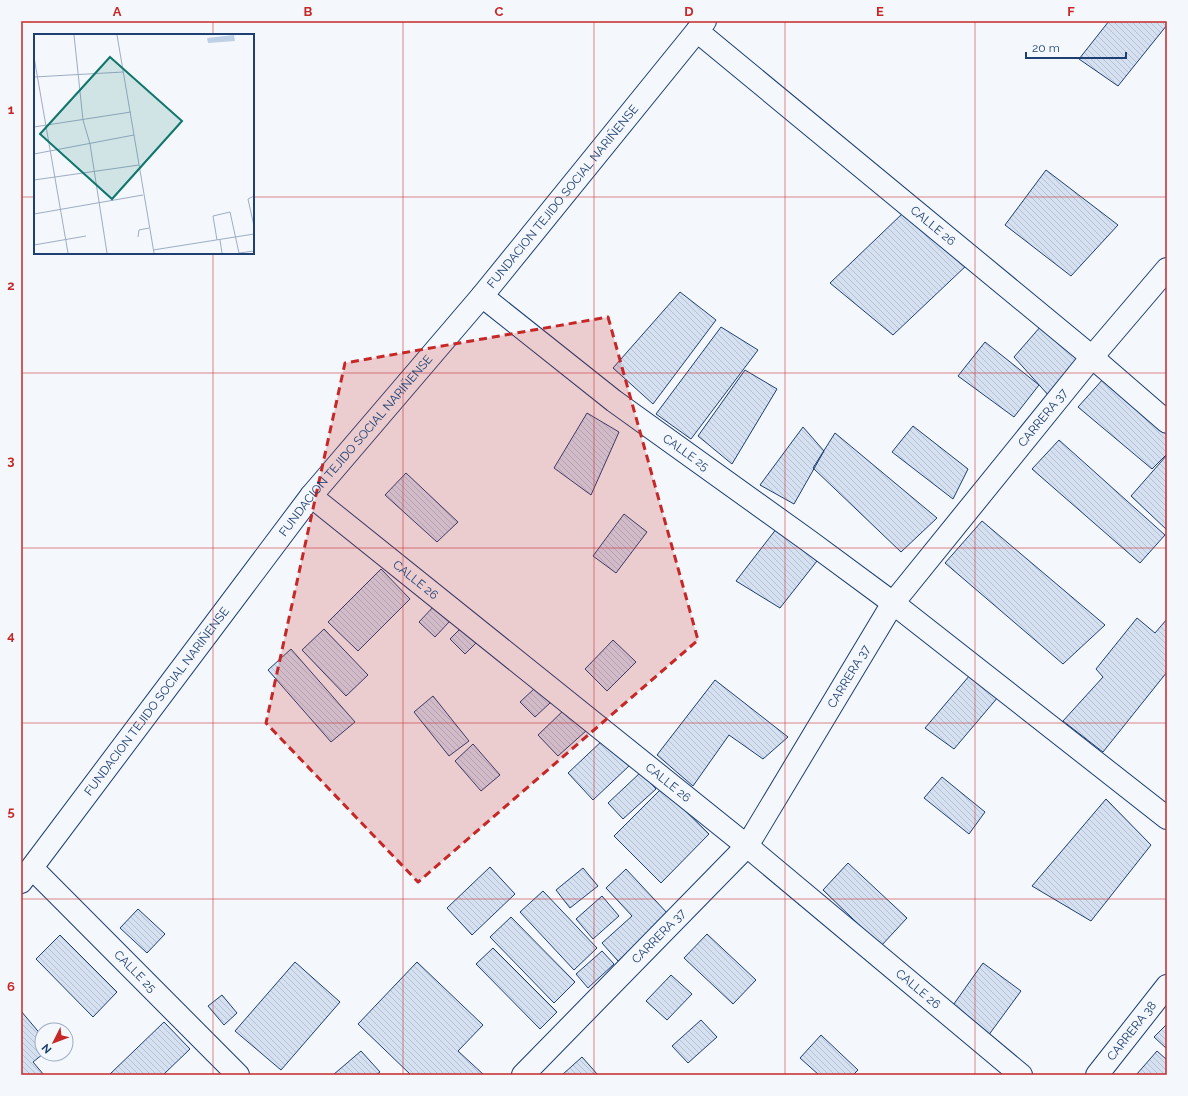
<svg xmlns="http://www.w3.org/2000/svg" width="1188" height="1096" viewBox="0 0 1188 1096" font-family="Raleway,sans-serif">
  <defs>
    <pattern id="building-back-hatch" width="6" height="6" patternUnits="userSpaceOnUse"><rect width="6" height="6" fill="#d5e0f0"/><path d="M-1 5l2 2M0 0l6 6M5-1l2 2" fill="none" stroke="#b6c1d1"/></pattern>
  </defs>
  <rect width="100%" height="100%" fill="#f4f7fb"/>
  <!-- building -->
  <path fill="url(#building-back-hatch)" stroke="#1d3f73" d="M1109,21h56l2,2v2l-49,61 -39,-27z
    M1046,170l72,55 -47,51 -66,-51z
    M903,213l65,51 -75,71 -63,-52z
    M680,292l36,28 -63,84 -40,-36z
    M1041,326l39,33 -30,38 -36,-40z
    M721,327l37,23 -67,89 -35,-25z
    M985,342l54,43 -25,32 -56,-41z
    M745,370l32,19 -45,75 -34,-28z
    M1104,378l63,55v21l-15,15 -74,-62z
    M587,413l32,19 -28,63 -37,-27z
    M913,426l55,43 -15,30 -61,-47z
    M803,427l21,24 -30,53 -34,-19z
    M835,433l102,85 -36,34 -88,-84z
    M1059,440l106,95 -25,28 -108,-94z
    M1167,455v75l-36,-34z
    M406,473l52,49 -21,20 -52,-47z
    M624,514l23,18 -31,41 -23,-17z
    M982,521l123,104 -42,39 -118,-101z
    M777,528l40,33 -37,47 -44,-27z
    M381,569l29,30 -52,52 -30,-29z
    M434,606l16,15 -15,16 -16,-15z
    M1137,618l18,15 12,-14v53l-64,80 -40,-31 40,-44 -7,-8z
    M463,626l15,15 -13,13 -15,-15z
    M324,629l44,46 -22,21 -44,-46z
    M613,640l23,22 -29,29 -22,-22z
    M291,649l64,73 -24,20 -63,-72z
    M970,675l34,15 -50,59 -29,-21z
    M715,680l73,57 -25,22 -34,-24 -36,51 -36,-31z
    M535,688l15,15 -15,14 -15,-15z
    M433,696l36,45 -20,15 -35,-44z
    M566,708l21,22 -29,26 -20,-21z
    M604,739l25,27 -36,34 -25,-27z
    M473,744l27,31 -19,16 -26,-30z
    M641,772l15,17 -33,30 -15,-16z
    M942,777l43,35 -16,22 -45,-36z
    M662,788l47,46 -48,49 -47,-47z
    M1106,799l45,46 -60,76 -59,-35z
    M848,863l59,55 -26,28 -58,-56z
    M490,867l25,27 -43,41 -25,-27z
    M583,868l15,18 -28,22 -14,-18z
    M626,869l43,46 -51,46 -16,-18 30,-27 -26,-28z
    M543,891l54,57 -23,22 -54,-58z
    M602,896l17,20 -26,23 -17,-20z
    M138,909l27,25 -18,19 -27,-25z
    M511,917l64,65 -21,21 -64,-66z
    M707,934l49,46 -23,24 -49,-46z
    M60,935l57,57 -24,25 -57,-58z
    M493,948l64,64 -17,17 -64,-65z
    M602,951l12,13 -26,24 -12,-14z
    M295,962l45,40 -59,68 -46,-39z
    M417,962l66,63 -25,26 26,24h-73l-53,-51z
    M983,963l38,28 -33,45 -37,-28z
    M671,975l21,19 -25,26 -21,-19z
    M222,995l15,18 -13,12 -16,-19z
    M21,1011l21,25 1,18 -10,8 11,13h-23z
    M701,1020l16,17 -29,26 -16,-17z
    M164,1022l26,27 -27,26h-54z
    M1167,1024v25l-13,-12z
    M821,1035l37,35 -5,5h-34l-19,-17z
    M361,1051l19,21 -4,3h-43z
    M1157,1051l10,9v15h-31z
    M582,1057l16,18h-36z"/>
  <g fill="none" stroke-linecap="round" stroke-linejoin="round">
    <defs>
      <g id="minor">
        <path id="s1" d="M697,31l395,326 75,65"/>
        <path id="s2" d="M482,296l132,105 195,140 84,62 274,215"/>
        <path id="s3" d="M311,496l436,350 274,229"/>
        <path id="s4" d="M32,868l206,207"/>
        <path id="s5" d="M523,1075l224,-229 146,-243 199,-246 75,-88"/>
        <path id="s6" d="M1097,1075l70,-89"/>
      </g>
      <g id="major">
        <path id="s7" d="M21,882l290,-386 171,-200 223,-275"/>
      </g>
    </defs>
    <!-- minor casing -->
    <use href="#minor" stroke="#1d3f73" stroke-width="24"/>
    <!-- major casing -->
    <use href="#major" stroke="#1d3f73" stroke-width="24"/>
    <!-- minor -->
    <use href="#minor" stroke="#f4f7fb" stroke-width="22"/>
    <!-- major -->
    <use href="#major" stroke="#f4f7fb" stroke-width="22"/>
  </g>
  <!-- marked area -->
  <path fill="#c62828" fill-opacity="0.2" stroke="#c62828" stroke-width="3" stroke-dasharray="8 5" stroke-linejoin="round" d="M608,317l90,323 -280,242 -152,-159 79,-360z"/>
  <!-- grid -->
  <path fill="none" stroke="#c62828" stroke-width="1" stroke-opacity="0.55" d="M213,21v14M403,21v1054M594,21v1054M785,21v1054M975,21v1054M21,197h14M253,197h914M213,253v822M21,373h1146M21,548h1146M21,723h1146M21,899h1146"/>
  <g text-anchor="middle" stroke-width="3" stroke-linejoin="round" paint-order="stroke">
    <!-- street labels -->
    <g font-size="12" fill="#1d3f73" stroke="#f4f7fb">
      <text dy="4" stroke="none"><textPath href="#s7" startOffset="874">FUNDACION TEJIDO SOCIAL NARIÑENSE</textPath></text>
      <text dy="4" stroke="none"><textPath href="#s1" startOffset="306">CALLE 26</textPath></text>
      <text dy="4" stroke="none"><textPath href="#s5" startOffset="842">CARRERA 37</textPath></text>
      <text dy="4" stroke="none"><textPath href="#s7" startOffset="550">FUNDACION TEJIDO SOCIAL NARIÑENSE</textPath></text>
      <text dy="4" stroke="none"><textPath href="#s2" startOffset="257">CALLE 25</textPath></text>
      <text dy="4" stroke="none"><textPath href="#s3" startOffset="134">CALLE 26</textPath></text>
      <text dy="4" stroke="none"><textPath href="#s5" startOffset="518">CARRERA 37</textPath></text>
      <text dy="4" stroke="none"><textPath href="#s7" startOffset="226">FUNDACION TEJIDO SOCIAL NARIÑENSE</textPath></text>
      <text dy="4" stroke="none"><textPath href="#s3" startOffset="458">CALLE 26</textPath></text>
      <text dy="4" stroke="none"><textPath href="#s5" startOffset="194">CARRERA 37</textPath></text>
      <text dy="4" stroke="none"><textPath href="#s4" startOffset="146">CALLE 25</textPath></text>
      <text dy="4" stroke="none"><textPath href="#s3" startOffset="782">CALLE 26</textPath></text>
      <text dy="4" stroke="none"><textPath href="#s6" startOffset="56">CARRERA 38</textPath></text>
    </g>
  </g>
  <!-- overview -->
  <g transform="translate(34 34)">
    <rect width="220" height="220" fill="#f4f7fb"/>
    <path d="M200,1l1,6 -27,2 -1,-5z" fill="#bed0e5"/>
    <path fill="none" stroke="#9eadc5" stroke-width="1" d="M40,1l9,85 7,24 17,109M83,1l37,218M0,23l34,196M0,43l89,-5M0,93l97,-15M0,120l100,-19M0,146l105,-15M220,162l-6,3 6,27M0,180l109,-19M104,203l1,-7 10,-2M183,206l-4,-24 17,-4 9,41M186,206l2,13M0,211l52,-9M119,216l101,-16M205,219l15,-2"/>
    <path fill="#0f766e" fill-opacity="0.15" stroke="#0f766e" stroke-width="2" d="M76,23l72,64 -70,78 -72,-65z"/>
    <rect width="220" height="220" fill="none" stroke="#1d3f73" stroke-width="2"/>
  </g>
  <!-- border -->
  <rect width="1188" height="1096" fill="none" stroke="#f4f7fb" stroke-width="44"/>
  <!-- north arrow -->
  <g transform="translate(54 1042) rotate(228)"><circle r="19" fill="#f4f7fb" stroke="#9eadc5"/>
  <path d="M0-3L7 15L0 10L-7 15Z" fill="#c62828"/>
  <text y="-6" font-size="11" font-weight="bold" text-anchor="middle" fill="#1d3f73">N</text>
  </g>
  <!-- scale -->
  <path d="M1026 52v6h100v-6" fill="none" stroke="#1d3f73" stroke-width="2"/>
  <text x="1032" y="52" font-size="12" fill="#1d3f73" stroke="#f4f7fb" stroke-width="3" paint-order="stroke">20 m</text>
  <rect x="22" y="22" width="1144" height="1052" fill="none" stroke="#c62828" stroke-width="1.5"/>
  <g font-size="13" text-anchor="middle" font-weight="bold" fill="#c62828">
    <text x="117" y="16">A</text>
    <text x="308" y="16">B</text>
    <text x="499" y="16">C</text>
    <text x="689" y="16">D</text>
    <text x="880" y="16">E</text>
    <text x="1071" y="16">F</text>
    <text x="11" y="114">1</text>
    <text x="11" y="290">2</text>
    <text x="11" y="465">3</text>
    <text x="11" y="640">4</text>
    <text x="11" y="816">5</text>
    <text x="11" y="991">6</text>
  </g>
</svg>
